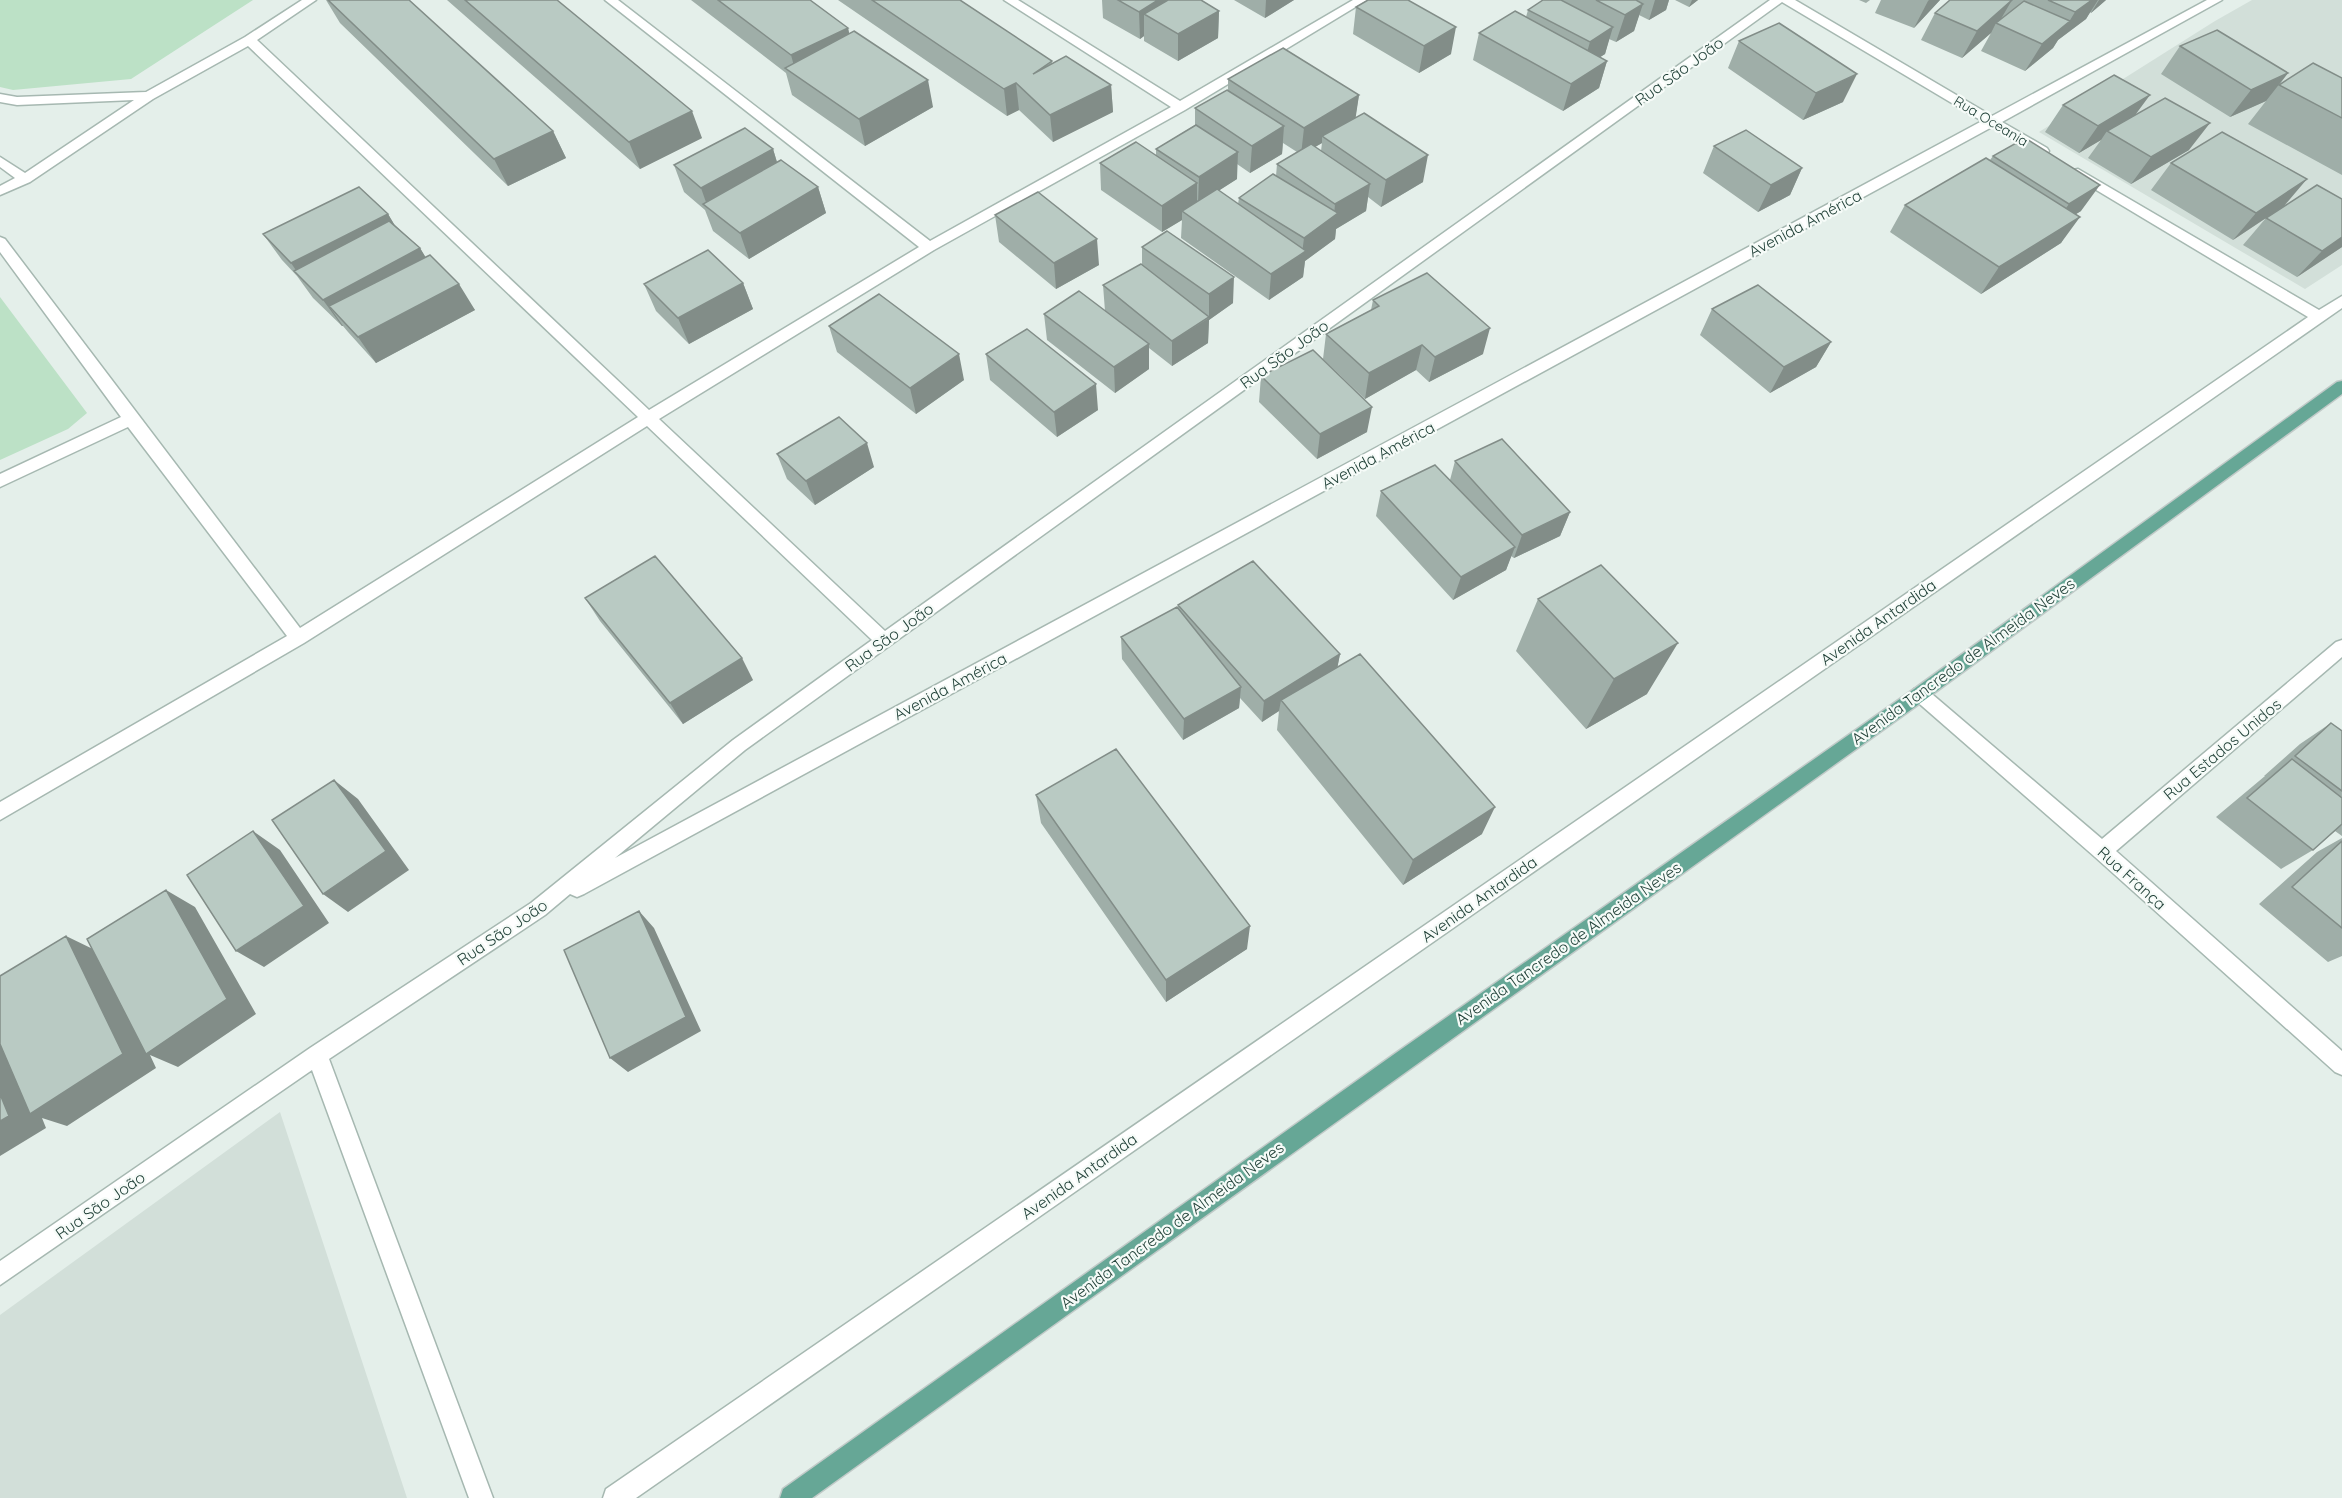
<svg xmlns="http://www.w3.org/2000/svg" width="2342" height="1498" viewBox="0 0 2342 1498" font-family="Quicksand,sans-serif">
  <rect width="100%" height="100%" fill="#e4efea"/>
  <!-- built -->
  <path fill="#d2dfd9" d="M2252,0h90v265l-37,24 -266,-157 176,-111z
    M280,1112l127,386h-407v-183z"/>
  <!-- green -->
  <path fill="#bce1c6" d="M0,0h253l-122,79 -118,11 -13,-3z
    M0,297l87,116 -19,16 -68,31z"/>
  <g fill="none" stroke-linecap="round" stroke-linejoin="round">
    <defs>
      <path id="minor" d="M302,0h14l-59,40 392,370 270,-163 -314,-247h13l312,241 241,-134 -167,-107h14l162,101 173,-101h14l-182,110 -251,140 -275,169 226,212 885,-631h25l197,116 215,-116h15l-220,122 45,26 2,3 -2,3h-10l-45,-27 -1408,767 -7,3 -7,-3 -25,21 -216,144 164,439h-24l-157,-428 -312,215v-24l310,-213 221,-145 202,-163 139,-100 -225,-214 -343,217 -304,177v-18l287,-166 -159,-209 -128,60v-13l121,-57 -121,-165v-15l5,2 295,389 338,-211 -390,-371 -95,53 -123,83 -30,13v-9l15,-8 -15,-11v-10l25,16 109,-73 -117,5 -17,-3v-8l17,3 129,-5 99,-55zM1782,2l200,119 -1367,737 130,-108z
        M2078,169l241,141 23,-14v12l-1706,1190h-33l3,-9 1702,-1172 -235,-141 -2,-3 2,-3z
        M2342,640v17l-226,194 226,200v24l-7,-3 -240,-215 -181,-158 -3,-5 3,-5 6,-2 6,2 176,150 234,-197z"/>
      <path id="major" d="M2342,381v13l-416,305 -1114,799h-32l3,-9 610,-434 521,-366 423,-307z"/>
    </defs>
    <!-- minor casing -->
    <use href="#minor" stroke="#a6b8b1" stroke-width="3"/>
    <!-- major casing -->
    <use href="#major" stroke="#c1cac8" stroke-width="3"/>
    <!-- minor -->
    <use href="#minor" fill="#fff" fill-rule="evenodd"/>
    <!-- major -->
    <use href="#major" fill="#66a796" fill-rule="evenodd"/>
  </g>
  <!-- wall -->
  <path fill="#9faea8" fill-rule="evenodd" d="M326,0h83l144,131 13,27 -58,28 -168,-163z
    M447,0h110l145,138 -62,31z
    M691,0h119l38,28 1,6 84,73 -68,39 -73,-51 -6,-22z
    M838,0h122l92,61v3l59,21 2,27 -60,30 -34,-32 -12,6z
    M1102,0h99l18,11 -1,27 -40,23 -34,-20v-5l-4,3 -37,-21z
    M1234,0h60l-29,18z
    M1543,0h126l-3,10 -17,10 -10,-5 -5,16 -18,11 -7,-3 -4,15 -5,3 7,4 -8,27 -36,23 -90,-51 6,-27 47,-16 2,-7z
    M1675,0h23l-9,7z
    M1859,0h11l-4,3z
    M1881,0h59l-26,28 -39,-15z
    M1950,0h156l-15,13 -1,-1 -4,7 -28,21 -5,8 -28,23 -44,-20 10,-18 -29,25 -41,-18 14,-27z
    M1356,7l95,47 -32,19 -66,-39z
    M1739,41l104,61 -40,18 -75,-52z
    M2180,46l108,27 -9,12 63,-7v97l-94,-51 18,-23 -36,16 -69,-43z
    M1228,79l131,16 -4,23 68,64 -42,25 -13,-10 -2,14 -30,18 -1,10 -30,22 -2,16 -34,23 -88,-62 1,-18 -20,12 -61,-42 -1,-27 56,-8v-6l39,-24v-17l33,-18zM1283,143l14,9 -20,12 -1,12 -37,22 -1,6 -20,-13 19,-12v-15l13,9 32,-19zM1322,143l-1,8 -6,-4z
    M2063,105l73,9 53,36 -58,34 -43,-26 13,-18 -22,13 -34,-21z
    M1714,146l88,22 -12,27 -32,17 -55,-39z
    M773,149l4,13 41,25 8,26 -77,46 -36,-28 -8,-21 -21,-18 -10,-27z
    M1993,156l88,55 -5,3 -15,29 -80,51 -91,-62 15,-27 85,-45z
    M2171,163l113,43 -51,34 -82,-50z
    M388,214l6,10 26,24 5,9 50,53 -99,53 -28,-31 -5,-6h-1l-29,-28 -16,-22 -15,-16 -19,-26z
    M995,215l104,50 -43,24 -57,-47z
    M2266,218l76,29 -45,30 -54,-32z
    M1142,247l91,56 -24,17 -1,23 -36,23 -23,-18v21l-34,24 -68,-53 -3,-26 61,-3 -2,-26 39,-20z
    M743,283l10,26 -64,35 -33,-33 -12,-27z
    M1373,300l110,54 -54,28 -13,-12 -51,29 -42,-40 3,-25 45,-24z
    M1712,309l119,33 -15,25 -46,26 -70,-58z
    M829,326l135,54 -48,34 -79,-62z
    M986,354l112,56 -41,27 -67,-57z
    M1261,376l106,56 -50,27 -58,-57z
    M777,454l97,13 -59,38 -28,-26z
    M1455,461l115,51 -10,24 -46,22 -3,-2 -5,14 -53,30 -77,-84 5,-25 69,-11z
    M585,598l168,82 -70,44 -83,-103z
    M1538,599l109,95 -61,35 -70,-78z
    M1178,605l162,49 -3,14 145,166 -79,51 -126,-155 2,-19 -17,11 -22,-24 -1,10 -56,32 -61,-81 -1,-22 57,-28z
    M2331,723l11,8v105l-7,-5 -22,19 -32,19 -65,-52 49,-41h-1l36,-32z
    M1036,795l211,154 -81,53 -125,-179z
    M2342,838v118l-14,6 -69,-58 58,-52z"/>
  <!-- shaded-wall -->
  <path fill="#828d88" d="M1158,0h34l-48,14v22l-4,3 -1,-27z
    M1266,0h28l-29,18z
    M1655,0h14l-3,10 -17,10z
    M1692,0h6l-9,7z
    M1929,0h11l-26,28 14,-27z
    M2012,0l-14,24 -2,-1 -5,10 -29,25 15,-27z
    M2092,0h6l-12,19 -28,21 17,-28z
    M2099,0h7l-15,13z
    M1643,4l-9,27 -18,11 9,-27z
    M1219,11l-1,27 -40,23v-27z
    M2070,21l-17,27 -28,23 17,-27z
    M1456,27l-5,27 -32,19 5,-27z
    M1613,27l-8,27 -23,15 8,-27z
    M848,28l6,27 -57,22 -6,-22z
    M1607,61l-8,27 -36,23 8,-27z
    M2288,73l-22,28 -36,16 21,-27z
    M1857,74l-14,28 -40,18 13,-27z
    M928,80l5,27 -68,39 -6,-27z
    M1016,83l3,27 -12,6 -3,-27z
    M1111,85l2,27 -60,30 -3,-27z
    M1359,95l-4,27 -33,14v7l-21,12 3,-27z
    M2150,95l-20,27 -23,9 -6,9 -22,13 19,-27z
    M692,111l10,27 -62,31 -11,-27z
    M2210,123l-21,27 -58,34 20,-27z
    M1284,126l-2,28 -32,19 2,-27z
    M553,131l13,27 -58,28 -14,-27z
    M773,149l8,27 -73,32 -7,-20z
    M1238,152l-1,27 -39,25 1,-27z
    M1428,155l-5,27 -42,25 5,-27z
    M1802,168l-12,27 -32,17 13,-27z
    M2307,179l-23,27 -51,34 23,-27z
    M1197,183v27l-15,1v9l-20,12v-26z
    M1370,184l-4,27 -30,18 -1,10 -30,22 -2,16 -34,23 2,-26 31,-20 2,-16 30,-22 1,-12z
    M2100,185l-19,26 -31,19 19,-26z
    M818,187l8,26 -77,46 -9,-26z
    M388,214l16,27 -100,41 -13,-19z
    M2080,217l-19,26 -80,51 18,-27z
    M2342,237v10l-45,30 25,-26z
    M1097,239l2,26 -43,24 -2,-26z
    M420,248l16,26 -107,32 14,20h-1l-19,-26z
    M1234,277l-1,26 -24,17 -1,23 -36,23v-25l37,-23v-24z
    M743,283l10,26 -64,35 -11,-26z
    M459,284l16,26 -99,53 -18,-26z
    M1490,328l-7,26 -54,28 6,-25z
    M1831,342l-15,25 -46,26 14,-26z
    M1149,344v25l-34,24 -1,-26z
    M1422,345l-6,25 -51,29 4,-26z
    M959,354l5,26 -48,34 -6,-26z
    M1096,384l2,26 -41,27 -3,-25z
    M1372,407l-5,25 -50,27 3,-25z
    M867,443l7,24 -59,38 -9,-24z
    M1570,512l-10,24 -46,22 8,-23z
    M1515,547l-9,23 -53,30 8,-23z
    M1678,643l-31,51 -61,35 28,-50z
    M1340,654l-4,21 -55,25 -2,11 -17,11 2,-21z
    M742,658l11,22 -70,44 -13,-21z
    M1241,687l-2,21 -56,32 1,-21z
    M334,780l24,19 51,71 -61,42 -25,-18z
    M1495,807l-13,27 -79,51 10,-25z
    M253,831l27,19 49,73 -65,44 -28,-16z
    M166,890l29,17 61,107 -78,53 -28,-12 6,13 -89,58 -25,-8 4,10 -46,28v-129l66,-91 33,16z
    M639,911l15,17 47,103 -73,41 -18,-14z
    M1250,926l-3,23 -81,53v-22z"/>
  <!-- building -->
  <path fill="#b9cac3" stroke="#828d88" stroke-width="1.5" d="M328,0h81l144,131 -59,28z
    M465,0h92l135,111 -63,31z
    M718,0h92l38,28 -57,27z
    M872,0h88l92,61 -19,13 33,-18 45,29 -61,30 -34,-32 -12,6z
    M1118,0h40l-19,12z
    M1168,0h33l18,11 -41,23 -34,-20z
    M1368,0h40l48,27 -32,19 -68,-39z
    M1543,0h18l52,27 -23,15 -62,-32z
    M1596,0h40l7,4 -18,11z
    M1950,0h62l-35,31 -42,-18z
    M2048,0h44l-17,12z
    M2024,1l46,20 -28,23 -46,-21z
    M1515,11l92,50 -36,23 -92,-51z
    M1779,23l78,51 -41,19 -77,-52z
    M2217,30l71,43 -37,17 -71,-44z
    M854,31l74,49 -69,39 -74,-51z
    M1283,48l76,47 -55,33 -76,-49z
    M2313,63l29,15v40l-63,-33z
    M2114,75l36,20 -52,31 -35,-21z
    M1227,90l57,36 -32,20 -57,-38z
    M2165,98l45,25 -59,34 -44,-26z
    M1364,113l64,42 -42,25 -64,-44z
    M1196,125l42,27 -39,25 -43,-28z
    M745,128l28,21 -72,39 -27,-23z
    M1746,130l56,38 -31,17 -57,-39z
    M2222,132l85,47 -51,34 -85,-50z
    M2025,138l75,47 -31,19 -76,-48z
    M1136,142l61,41 -35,23 -62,-43z
    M1311,144l59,40 -35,20 -58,-40z
    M1986,158l94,59 -81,50 -94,-62z
    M781,160l37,27 -78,46 -37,-29z
    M1273,174l65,39 -34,25 -65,-40z
    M2317,185l25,14v38l-20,14 -56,-33z
    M359,187l29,27 -97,49 -28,-29z
    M1217,189l89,62 -35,23 -89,-63z
    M1038,192l59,47 -43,24 -59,-48z
    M389,221l31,27 -97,52 -29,-29z
    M1167,231l67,46 -25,17 -67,-47z
    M708,250l35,33 -65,35 -34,-34z
    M430,255l29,29 -101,53 -29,-31z
    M1141,264l68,53 -37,24 -69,-56z
    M1427,273l63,55 -55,29 -13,-12 -53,28 -43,-39 53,-28 -6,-6z
    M1758,285l73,57 -47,25 -72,-58z
    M1079,291l70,53 -35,23 -70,-53z
    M879,294l80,60 -49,34 -81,-62z
    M1027,329l69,55 -42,28 -68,-58z
    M1313,350l59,57 -52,27 -59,-58z
    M839,417l28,26 -61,38 -29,-27z
    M1502,439l68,73 -48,23 -67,-74z
    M1435,465l80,82 -54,30 -80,-86z
    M655,556l87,102 -72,45 -85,-105z
    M1253,561l87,93 -76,47 -86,-96z
    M1601,565l77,78 -64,36 -76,-80z
    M1177,607l64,80 -57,32 -63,-82z
    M1360,654l135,153 -82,53 -132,-160z
    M2331,723l11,8v60l-47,-35z
    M1116,749l134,177 -84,54 -130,-185z
    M2292,759l50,39v26l-29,26 -66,-52z
    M334,780l52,71 -63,43 -51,-74z
    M253,831l51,75 -68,45 -49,-76z
    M2342,841v87l-50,-41z
    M166,890l61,109 -81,55 -59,-115z
    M639,911l47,106 -76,41 -46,-108z
    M66,936l57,118 -93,60 -30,-70v-68z
    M0,1094l9,22 -9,5z"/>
  <g text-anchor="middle" stroke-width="4.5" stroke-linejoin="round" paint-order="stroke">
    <!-- far-street labels -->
    <g font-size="14" fill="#224239" stroke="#f6fbf8">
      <text transform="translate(1991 121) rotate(31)" y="5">Rua Oceania</text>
    </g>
    <!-- street labels -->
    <g font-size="16" fill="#224239" stroke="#f6fbf8">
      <text transform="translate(1679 71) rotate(-36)" y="6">Rua São João</text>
      <text transform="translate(1805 223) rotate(-28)" y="6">Avenida América</text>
      <text transform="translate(1284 354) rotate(-36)" y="6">Rua São João</text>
      <text transform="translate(1378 455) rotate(-28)" y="6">Avenida América</text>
      <text transform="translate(1878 622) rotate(-35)" y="6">Avenida Antardida</text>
      <text transform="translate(889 637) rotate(-36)" y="6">Rua São João</text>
      <text transform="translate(1963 661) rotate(-36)" y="6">Avenida Tancredo de Almeida Neves</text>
      <text transform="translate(950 686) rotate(-28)" y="6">Avenida América</text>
      <text transform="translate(2222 749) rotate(-40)" y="6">Rua Estados Unidos</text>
      <text transform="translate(2132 878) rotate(42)" y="6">Rua França</text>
      <text transform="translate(1479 899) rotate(-35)" y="6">Avenida Antardida</text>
      <text transform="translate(502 932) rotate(-34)" y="6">Rua São João</text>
      <text transform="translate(1568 943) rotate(-35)" y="6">Avenida Tancredo de Almeida Neves</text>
      <text transform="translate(1079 1176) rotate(-35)" y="6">Avenida Antardida</text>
      <text transform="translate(100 1205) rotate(-35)" y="6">Rua São João</text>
      <text transform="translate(1172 1225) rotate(-36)" y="6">Avenida Tancredo de Almeida Neves</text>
    </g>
  </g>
</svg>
